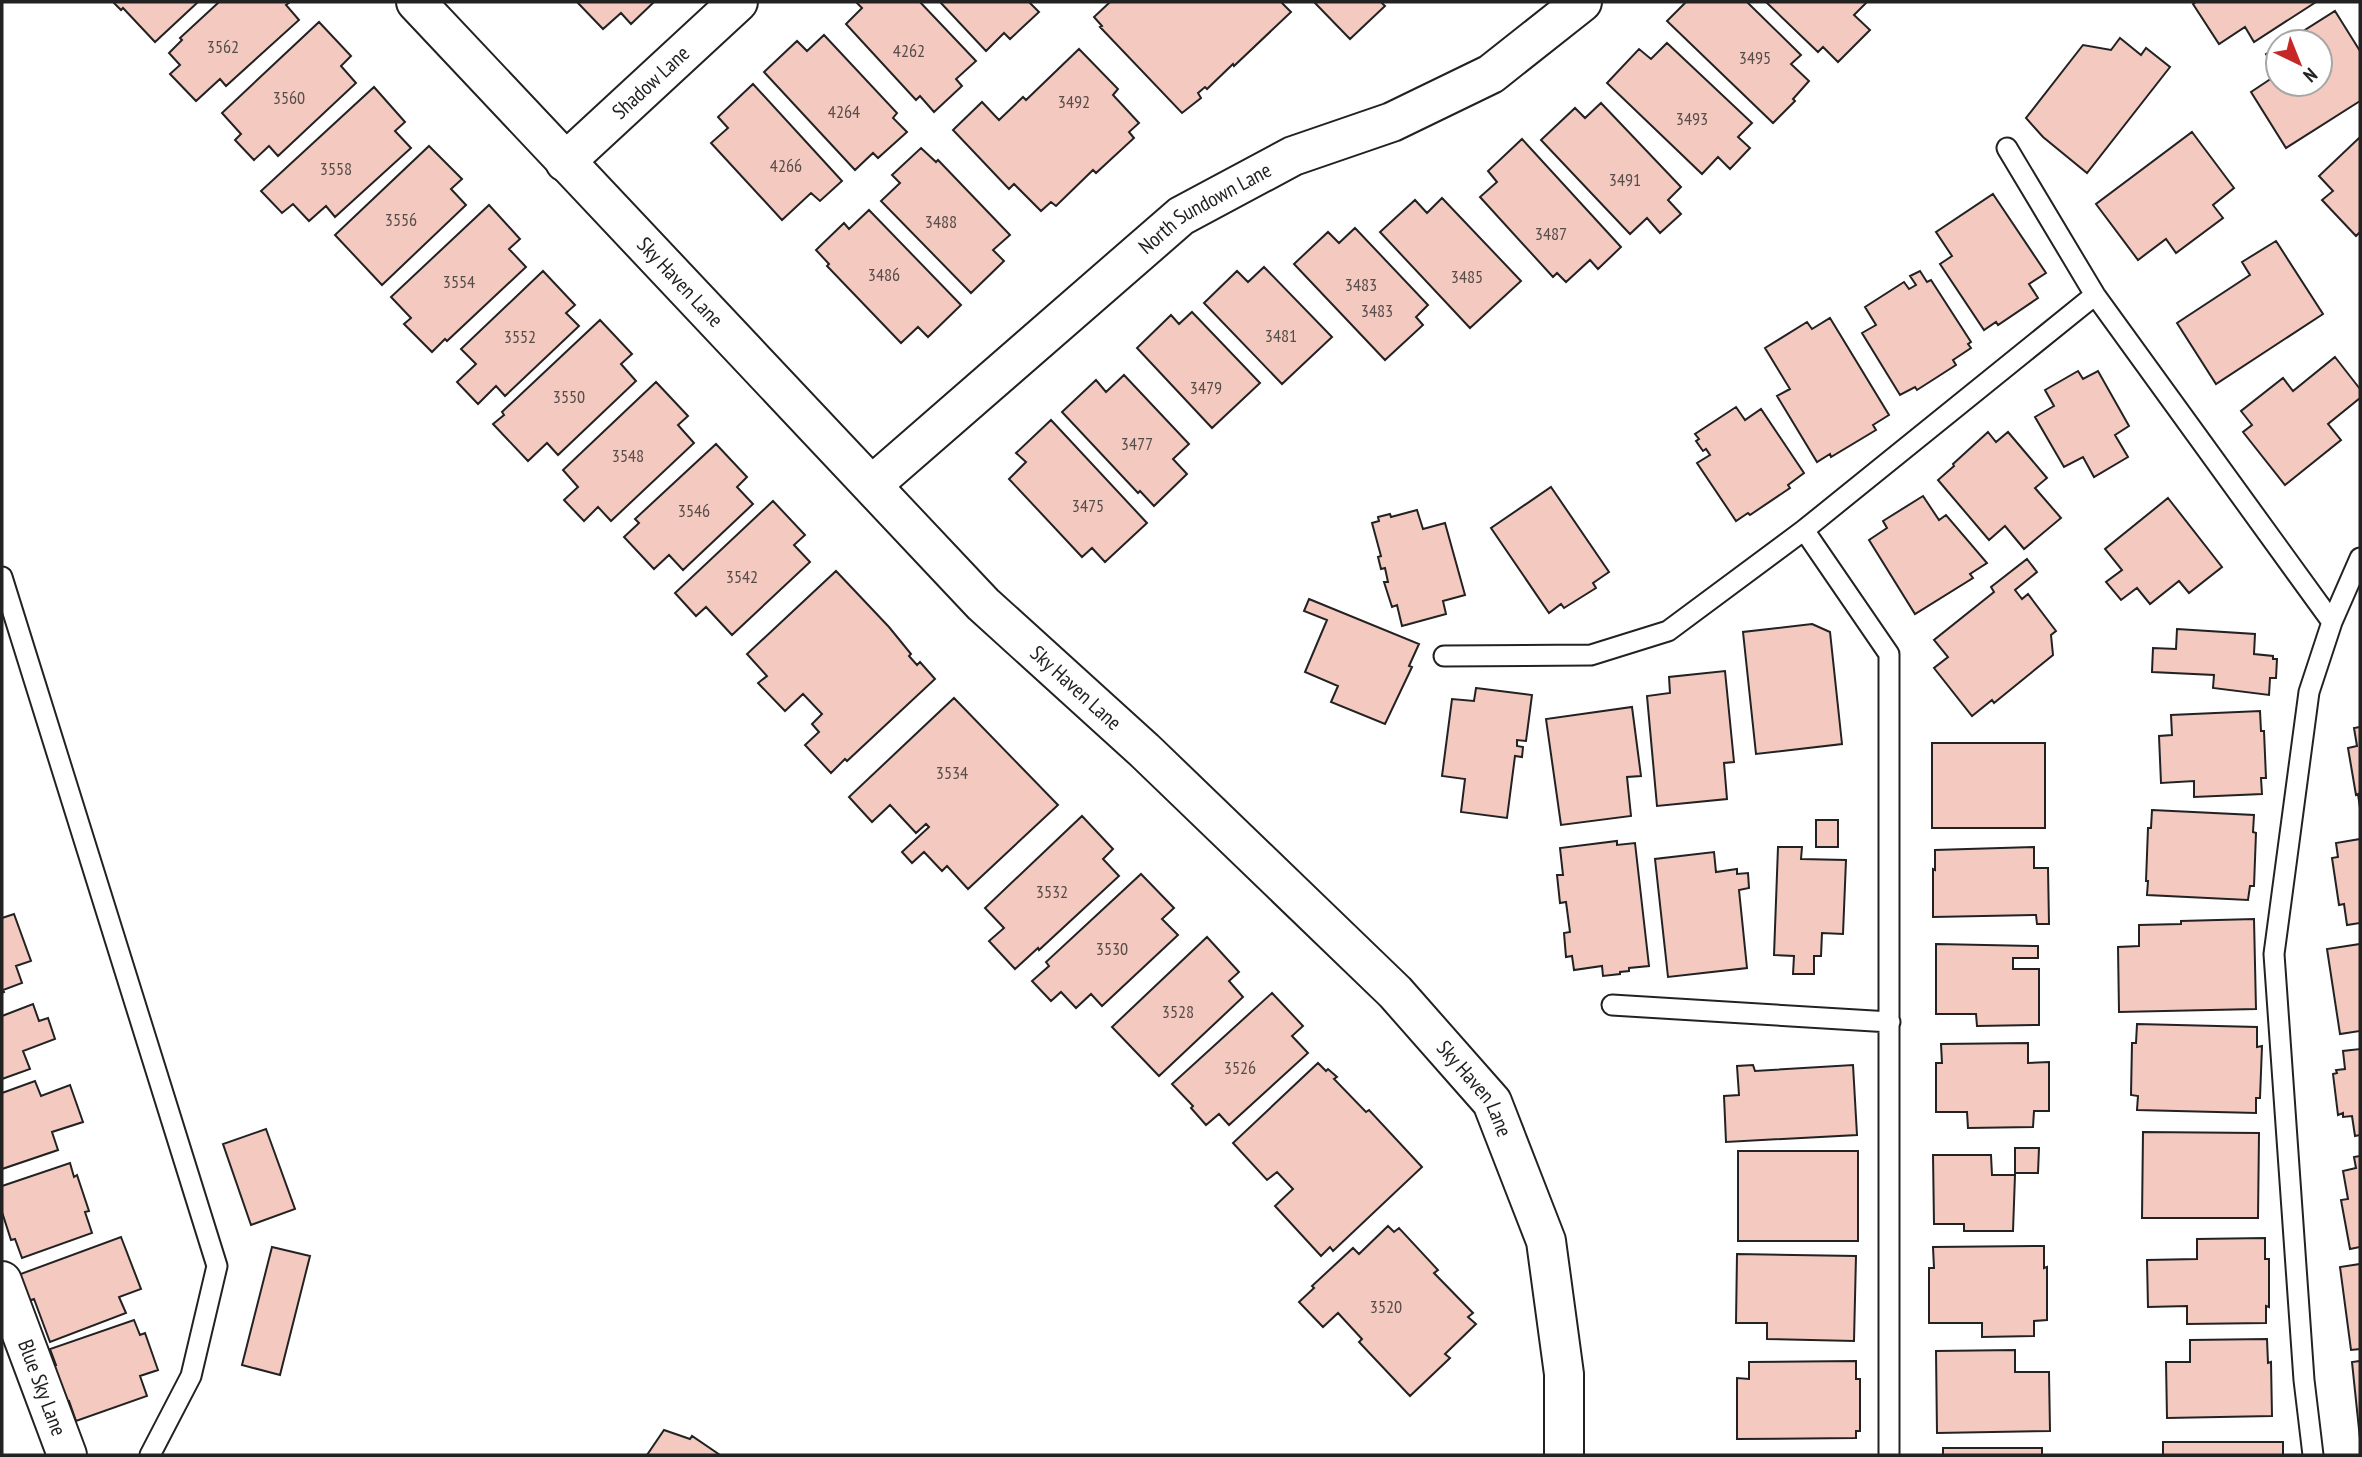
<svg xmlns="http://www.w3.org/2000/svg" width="2362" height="1457" viewBox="0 0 2362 1457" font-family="'PT Sans Narrow',sans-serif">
  <rect width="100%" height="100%" fill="#fff"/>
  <!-- building -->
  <path fill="#f3c9c0" stroke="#222" stroke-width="2" d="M113,2h85l-43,40 -32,-34 -2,2z
    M219,2h71l-4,3 13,15 -73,66 -6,-7 -24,22 -26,-27 10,-9 -11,-12 13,-13 -2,-2z
    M577,2h77l-23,22 -10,-11 -18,16z
    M856,2h64l56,59 -20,18 6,7 -28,26 -14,-16 -4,4 -70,-76 16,-16z
    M940,2h89l10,10 -29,27 -6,-6 -18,18z
    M1110,2h171l10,10 -57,54 -1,-2 -26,25 -2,-2 -7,6 3,5 -19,15 -82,-86 2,-1 -8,-9z
    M1314,2h67l4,4 -35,33z
    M1686,2h61l54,53 -10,9 18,17 -16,18 2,2 -22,22 -106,-102z
    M1766,2h101l-13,13 16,15 -32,32 -15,-15 -5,5z
    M2196,2h120l-62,40 -9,-15 -26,17 -26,-40z
    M2335,11l25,40v50l-74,47 -35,-56 27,-18 -12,-20 12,-7v37h42v-42h-34z
    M319,22l32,34 -10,10 15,17 -78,73 -9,-10 -15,14 -19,-20 6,-6 -19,-21z
    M824,35l73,78 -4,5 14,14 -29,26 -5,-5 -18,17 -91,-98 33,-31 10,10z
    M2120,38l21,17 5,-7 24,19 -83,106 -44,-36 -17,-19 57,-73 28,5z
    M1667,43l85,80 -14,14 12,11 -20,21 -12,-12 -16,17 -95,-91 32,-34 12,10z
    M1079,49l39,40 -5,6 26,28 -10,9 5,6 -38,35 -3,-3 -37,36 -5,-4 -10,9 -27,-27 -5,5 -56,-59 29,-28 17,18 24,-23 3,3z
    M753,84l89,97 -22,20 -9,-8 -29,27 -71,-77 17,-15 -10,-11z
    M374,87l31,35 -10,9 16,17 -76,69 -9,-11 -17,15 -16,-17 -11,9 -21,-22z
    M1601,103l80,84 -13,13 13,14 -21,19 -13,-15 -17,16 -89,-94 34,-32 10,10z
    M2192,132l42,56 -21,17 10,13 -47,35 -10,-14 -28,21 -42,-56z
    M2360,137v95l-4,4 -34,-36 11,-9 -14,-15z
    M1522,139l99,108 -23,22 -8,-9 -24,22 -9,-9 -4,4 -73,-80 17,-15 -9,-11z
    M429,146l33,33 -11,10 15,16 -84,80 -47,-50z
    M921,148l15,14 2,-2 72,75 -17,15 11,11 -33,32 -90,-92 19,-18 -8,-8z
    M1993,194l53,79 -17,11 9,14 -40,27 -2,-3 -12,8 -44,-66 12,-8 -16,-24z
    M1442,198l79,83 -51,47 -90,-96 35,-32 12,13z
    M489,205l31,34 -11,10 17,18 -79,74 -2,-2 -13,13 -28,-28 7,-6 -20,-21z
    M869,210l92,95 -33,32 -10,-10 -17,16 -74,-77 2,-2 -13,-14 28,-27 5,6z
    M1355,228l73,77 -12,12 7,8 -38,35 -91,-96 34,-32 11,11z
    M2276,241l47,73 -107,70 -39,-61 73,-48 -8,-13z
    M1264,267l68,70 -50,47 -78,-81 33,-32 11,11z
    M543,271l32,34 -9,8 13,13 -74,70 -9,-10 -18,18 -21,-22 19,-18 -15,-15z
    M1920,271l7,11 4,-2 40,62 -3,2 3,4 -18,12 3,5 -39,25 -2,-3 -15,8 -38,-62 14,-8 -11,-18 39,-25 5,7 7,-4 -6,-9z
    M1192,312l68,71 -48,45 -75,-80 34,-33 8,9z
    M1830,318l59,97 -16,10 3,5 -45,27 -1,-3 -13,8 -40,-66 13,-7 -25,-41 42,-26 5,7z
    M600,320l32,34 -11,10 15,17 -78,74 -11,-12 -19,18 -35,-37 11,-9 -2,-3z
    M2335,357l25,32v9l-32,26 13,16 -56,45 -42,-53 9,-7 -11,-14 42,-33 10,13z
    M2078,371l5,8 15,-8 31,55 -14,9 13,22 -34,20 -11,-20 -19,10 -29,-50 19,-11 -9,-16z
    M1124,375l65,69 -16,15 14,15 -33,32 -14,-15 -2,2 -76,-81 34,-32 10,12z
    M656,382l32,34 -10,9 16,18 -83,78 -13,-14 -14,14 -20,-21 14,-13 -15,-17z
    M1736,407l9,13 16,-11 43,64 -16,12 2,3 -40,27 -2,-2 -12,8 -39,-58 13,-8 -4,-6 -3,2 -7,-10 3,-2 -4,-5z
    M1051,420l96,103 -42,39 -13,-14 -10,9 -73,-78 17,-17 -10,-9z
    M1988,432l8,10 12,-10 39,46 -12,10 26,30 -37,31 -19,-23 -16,14 -51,-60 16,-14 -1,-2z
    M716,444l31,33 -10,10 16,17 -70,66 -14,-15 -15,14 -30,-32 15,-14 -4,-4z
    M1551,487l58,85 -16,11 3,5 -32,20 -3,-4 -12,9 -58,-85z
    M1923,496l16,24 7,-5 41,48 -17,11 3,4 -58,36 -46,-74 18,-12 -4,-7z
    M2168,498l54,69 -33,26 -10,-12 -29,23 -13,-16 -16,12 -15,-18 16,-12 -17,-21z
    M773,501l32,34 -11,10 16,17 -78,73 -26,-28 -10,9 -21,-23z
    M1417,510l6,19 22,-6 20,72 -22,6 3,13 -44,12 -5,-21 -5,2 -8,-25h4l-3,-14 -4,1 -3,-12 3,-1 -9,-33 7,-2 -1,-4 12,-3 1,3z
    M2027,559l10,13 -22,18 7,9 6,-5 28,37 -5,4 2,20 -59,48 -2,-3 -20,16 -38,-48 14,-11 -14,-17 60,-48 -3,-5z
    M836,571l53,56 22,27 -2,2 8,9 3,-3 15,17 -88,82 -2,-2 -14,14 -26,-28 14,-13 -7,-8 10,-10 -19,-20 -18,17 -27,-28 9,-7 -20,-22z
    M1309,599l110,45 -10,22 3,1 -27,57 -54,-22 7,-16 -33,-14 22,-52 -23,-9z
    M1812,624l18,8 12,112 -86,10 -13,-122z
    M2177,629l78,5 -1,20 19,2v3h4l-1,19h-6l-1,17 -56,-7 1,-13 -62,-3 1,-24 23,1z
    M1725,671l9,91 -10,1 3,36 -70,7 -10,-110 23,-3 -1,-16z
    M1476,688l56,7 -6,46 -9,-1v6l6,1 -1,10 -7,-1 -8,62 -46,-6 4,-33 -23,-3 10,-77 22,2z
    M954,698l104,107 -90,84 -21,-23 -5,5 -18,-19 -12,11 -10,-11 27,-25 -3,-3 -10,9 -26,-28 -18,17 -23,-25z
    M1632,707l9,69 -14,1 4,39 -70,9 -15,-106z
    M2260,711l1,20h3l2,47h-5l1,16 -68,3v-16l-33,2 -2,-47 13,-1 -1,-20z
    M2360,727v81l-2,-14 -2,1 -8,-47 9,-2 -3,-18z
    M1932,743h113v85h-113z
    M2152,810l102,5 -1,17 3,1 -2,53h-4l-2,14 -101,-5 1,-14h-2l2,-53h3z
    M1082,816l31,33 -10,10 16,17 -80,74 -1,-2 -23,21 -26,-28 15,-13 -19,-20z
    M1816,820h22v27h-22z
    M2360,839v84l-13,2 -3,-21 -5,1 -7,-47 6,-1 -2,-14z
    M1617,841v4l18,-2 14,123 -20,2v3l-9,1v2l-17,2 -1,-10 -28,4 -2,-14 -6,1 -2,-24 6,-1 -4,-30 -6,1 -3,-28h6l-3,-27z
    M1778,847h24l-1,12 45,1 -3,74 -21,-1 -1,23h-7v18h-21l1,-18 -20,-1z
    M2034,847v21h14l1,56h-12l-1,-9 -103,2v-48l2,1v-20z
    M1714,852l2,20 21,-3v5l11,-1 1,15 -10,2 8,78 -79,9 -13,-118z
    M1141,874l33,34 -12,11 16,16 -76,71 -11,-12 -15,14 -15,-16 -10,9 -19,-20 17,-15 -3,-4z
    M14,914l17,47 -15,5 6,17 -19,7 1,2 -2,1v-75z
    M2254,919l2,90 -137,3 -1,-65 21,-1v-21l42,-1v-3z
    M1207,937l32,35 -10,9 14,16 -84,79 -47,-49z
    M1936,944l102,2v12h-25v11h26v56l-62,1 -1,-12h-40z
    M2360,944v87l-20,3 -13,-85z
    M1272,993l31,33 -11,10 16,17 -79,72 -10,-11 -13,11 -15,-17 2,-2 -21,-22z
    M33,1004l6,17 9,-3 7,21 -32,12 7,18 -28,10v-63z
    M2137,1024l120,3v20l5,-1 -2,52h-4v15l-119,-3 1,-14 -7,-1 1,-52h4z
    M2028,1043v20l21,-1v49h-15l-1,16 -65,1 -1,-16h-31v-49h6l-1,-19z
    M2360,1049v86l-5,1 -3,-20 -9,1v-4l-5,2 -5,-41 4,-1 -1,-3 9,-1 -2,-18z
    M1318,1063l8,8 2,-2 9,8 -3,2 32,33 3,-2 53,57 -89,84 -3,-4 -9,9 -46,-50 18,-17 -16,-17 -10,8 -34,-37z
    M1753,1065l2,6 98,-6 4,70 -131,7 -2,-46 15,-1 -2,-29z
    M35,1081l6,15 29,-11 13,37 -31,10 6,18 -56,19v-76z
    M266,1129l29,80 -44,16 -28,-81z
    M2143,1132l116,1 -1,85h-116z
    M2015,1148h24l-1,25h-23z
    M1738,1151h120v90h-120z
    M1933,1155h58l1,20h23l-2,56h-49v-7h-30z
    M2360,1156v91l-10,2 -9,-49 7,-1 -5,-28 13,-3 -2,-11z
    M70,1163l4,14 3,-2 12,36 -4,1 7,21 -70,25 -7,-19 -4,1 -9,-28v-26z
    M1388,1226l6,6 5,-4 39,42 -4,3 39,40 -5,4 8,7 -31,30 5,4 -40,38 -51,-54 3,-3 -24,-26 -15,14 -24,-25 15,-14 -2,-2 41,-38 6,6z
    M121,1237l20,52 -22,8 7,16 -76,29 -16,-43 -6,2 -10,-26z
    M2265,1238v21h4v48l-3,-1v17l-79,1v-18l-39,1 -1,-47 50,-1v-20z
    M2044,1246v22l3,-1v53l-13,1v15l-52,1v-14h-53v-55h5l-1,-21z
    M272,1247l38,9 -30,119 -38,-10z
    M1737,1254l119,2 -2,85 -87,-2v-16h-31z
    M2360,1264v85l-9,1 -11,-83z
    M134,1320l6,15 5,-2 13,37 -18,6 7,20 -71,25 -7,-20 -8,2 -12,-36 7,-2 -6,-16z
    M2267,1339l1,24 3,-1 1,54 -105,2 -1,-56h24v-22z
    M2015,1350v22h34l1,59 -113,2 -1,-82z
    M1856,1361v18h4v52h-4v7l-119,1v-61l12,1v-17z
    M2360,1361v78l-8,-77z
    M664,1430l26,9 2,-3 28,19h-73z
    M2163,1442h120v13h-120z
    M1943,1448h99v7h-99z"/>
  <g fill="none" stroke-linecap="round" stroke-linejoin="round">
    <defs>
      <path id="service" d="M2007,148l88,147 237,327 -23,70 -35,262 30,426 9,75
        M1804,530l85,124v801
        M2,577l215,689 -26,110 -41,79
        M2332,622l28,-64
        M1444,656l147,-1 77,-24 136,-101 291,-235
        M1612,1005l278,17"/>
      <g id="minor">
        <path id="s1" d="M565,162l173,-160"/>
        <path id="s2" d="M872,485l309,-269 112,-60 99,-34 99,-48 91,-72"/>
        <path id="s3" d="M2,1281l65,174"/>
      </g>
      <g id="tertiary">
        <path id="s4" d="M416,2l567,602 161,146 251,242 97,110 54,139 18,133v81"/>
      </g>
    </defs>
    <!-- service casing -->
    <use href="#service" stroke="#222" stroke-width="23"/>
    <!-- minor casing -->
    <use href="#minor" stroke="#222" stroke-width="42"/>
    <!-- tertiary casing -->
    <use href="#tertiary" stroke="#222" stroke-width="42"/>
    <!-- service -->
    <use href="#service" stroke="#fff" stroke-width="19"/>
    <!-- minor -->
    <use href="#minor" stroke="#fff" stroke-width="38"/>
    <!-- tertiary -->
    <use href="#tertiary" stroke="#fff" stroke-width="38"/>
  </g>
  <g text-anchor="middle" stroke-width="5" stroke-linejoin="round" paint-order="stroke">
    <!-- number labels -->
    <g font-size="18" fill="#564c4a">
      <text x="223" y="53">3562</text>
      <text x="909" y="57">4262</text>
      <text x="1755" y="64">3495</text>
      <text x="289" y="104">3560</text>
      <text x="1074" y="108">3492</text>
      <text x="844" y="118">4264</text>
      <text x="1692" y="125">3493</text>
      <text x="786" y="172">4266</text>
      <text x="336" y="175">3558</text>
      <text x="1625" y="186">3491</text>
      <text x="401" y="226">3556</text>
      <text x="941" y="228">3488</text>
      <text x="1551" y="240">3487</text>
      <text x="884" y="281">3486</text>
      <text x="1467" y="283">3485</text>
      <text x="459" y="288">3554</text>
      <text x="1361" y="291">3483</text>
      <text x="1377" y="317">3483</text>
      <text x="1281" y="342">3481</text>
      <text x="520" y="343">3552</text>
      <text x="1206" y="394">3479</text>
      <text x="569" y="403">3550</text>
      <text x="1137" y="450">3477</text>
      <text x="628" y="462">3548</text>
      <text x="1088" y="512">3475</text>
      <text x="694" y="517">3546</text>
      <text x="742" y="583">3542</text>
      <text x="952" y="779">3534</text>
      <text x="1052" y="898">3532</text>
      <text x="1112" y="955">3530</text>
      <text x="1178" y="1018">3528</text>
      <text x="1240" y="1074">3526</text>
      <text x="1386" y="1313">3520</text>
    </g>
    <!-- street labels -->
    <g font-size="21" fill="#222" stroke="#fff">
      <text dy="7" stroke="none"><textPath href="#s1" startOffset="117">Shadow Lane</textPath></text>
      <text dy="7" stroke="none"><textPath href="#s2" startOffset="434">North Sundown Lane</textPath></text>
      <text dy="7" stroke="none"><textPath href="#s4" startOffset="385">Sky Haven Lane</textPath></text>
      <text dy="7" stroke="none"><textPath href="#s4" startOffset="952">Sky Haven Lane</textPath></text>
      <text dy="7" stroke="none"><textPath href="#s4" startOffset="1519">Sky Haven Lane</textPath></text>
      <text dy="7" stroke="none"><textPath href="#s3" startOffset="114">Blue Sky Lane</textPath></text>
    </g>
  </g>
  <!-- border -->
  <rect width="2362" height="1457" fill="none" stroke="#222222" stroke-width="7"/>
  <!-- north arrow -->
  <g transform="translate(2299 63) rotate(137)"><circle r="33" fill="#ffffff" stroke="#a7a7a7" stroke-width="2"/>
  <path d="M0-5L12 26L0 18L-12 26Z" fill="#c62828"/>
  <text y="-10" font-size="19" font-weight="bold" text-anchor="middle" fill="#222222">N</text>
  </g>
</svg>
